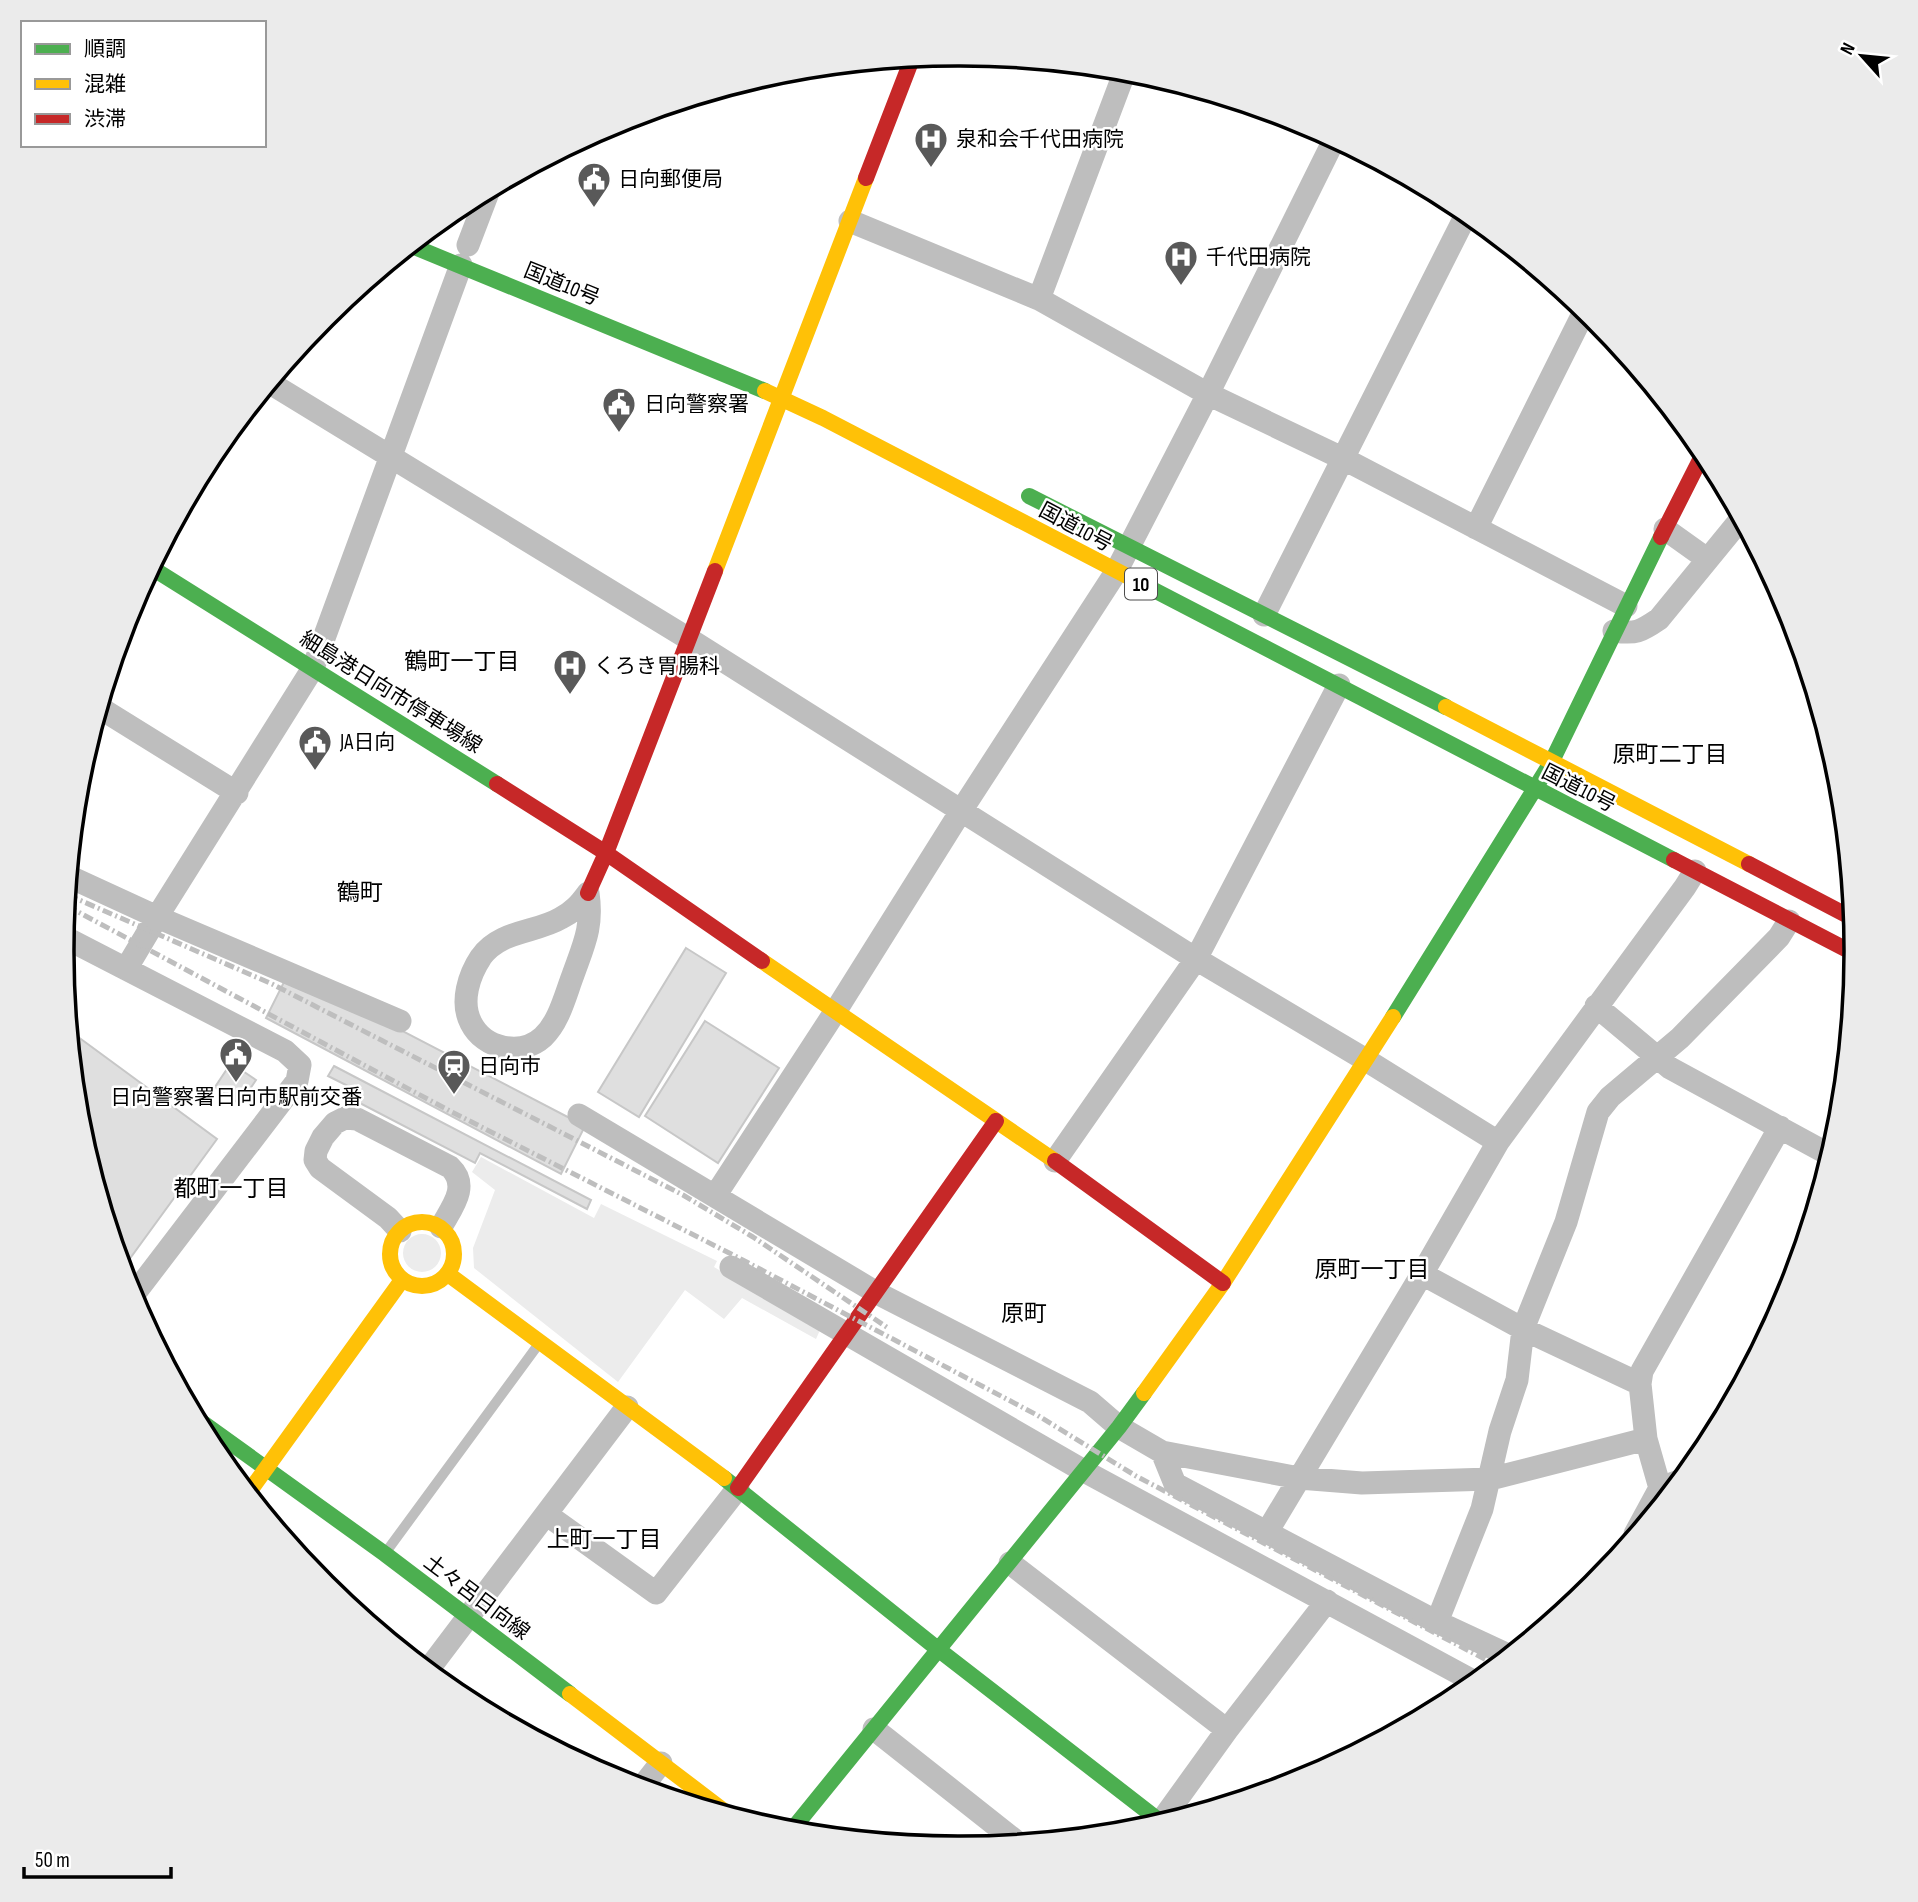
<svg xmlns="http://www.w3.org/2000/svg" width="1918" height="1902" viewBox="0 0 1918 1902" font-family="'Sofia Sans Condensed','Noto Sans JP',sans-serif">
  <rect width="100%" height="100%" fill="#fff"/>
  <!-- green -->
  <path fill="#ececec" d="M481,1157l113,61 7,-14 116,57 -3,6 106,63 -4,9 -74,-41 -18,21 -39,-29 -67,92 -144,-114 -1,-20 22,-58 -23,-18z
    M403 1253a19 19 0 1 1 38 0a19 19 0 1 1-38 0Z"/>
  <!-- building -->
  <path fill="#dfdfdf" stroke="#c7c7c7" stroke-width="2" d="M686,948l40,25 -87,144 -41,-25z
    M289,972l296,154 -24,48 -295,-156z
    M705,1021l74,47 -61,95 -73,-47z
    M70,1031l147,108 -94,129 -44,-142z
    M231,1063l25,17 -16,24 -25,-17z
    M334,1066l257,134 -4,9 -107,-56 -5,10 -123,-64 4,-9 -28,-14z"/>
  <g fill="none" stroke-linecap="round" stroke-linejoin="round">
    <!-- lane -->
    <path stroke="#bebebe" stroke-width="10" d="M386,1552l152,-207"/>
    <!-- street -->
    <path stroke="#bebebe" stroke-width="23" d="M850,221l189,78 169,95 136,65 282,147
      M468,245l21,-55
      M1039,299l86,-228
      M270,383l419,256 507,320 170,101 132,82
      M1476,528l109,-218
      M1665,529l42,30
      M1264,615l203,-402
      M1614,631c22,3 26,1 45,-12l81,-99
      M100,708l137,85
      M70,877l87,40 156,-249 148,-403
      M588,893c5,34 -4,51 -15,82 -8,21 -14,47 -30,62 -22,20 -59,12 -72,-14 -11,-21 -2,-48 10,-66 19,-27 55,-24 80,-39 12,-6 19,-14 27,-25z
      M64,937l221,114 15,14 -3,16 -165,216
      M126,969l31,-52 243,104
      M1596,1006l74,62 160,87
      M579,1115l298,178 213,109 29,25 43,25 137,26 63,5 128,-4 156,-40 -6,-55 2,-13 138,-244
      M1055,1161l141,-202 143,-274
      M715,1196l120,-184 126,-201 155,-239 92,-178 126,-254
      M400,1231l-12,-13 -68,-50 -5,-8 1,-9 7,-14 12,-14 10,-5 12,1 93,48c20,19 2,40 -9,60
      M731,1267l353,204 391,211
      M1422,1274l101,55 117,55
      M1646,1439l14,49
      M1162,1452l13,32 262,138
      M546,1514l110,79 82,-105
      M1267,1532l155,-258 76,-132 187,-255 10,-16
      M1635,1534l25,-46 19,-7
      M1010,1563l217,167 -67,93
      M1508,1655l-71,-33 45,-113 18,-78 17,-51 6,-51 43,-107 32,-110 12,-15 70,-59 99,-101 10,-16
      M428,1670l199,-263
      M874,1729l143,113
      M1227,1730l100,-129
      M642,1787l19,-24"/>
    <!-- fast -->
    <path stroke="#4caf50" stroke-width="16" d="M412,246l353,145
      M1029,496l417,211
      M152,568l345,216
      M1150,588l524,272
      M1393,1017l159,-256 109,-224
      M196,1418l189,136 185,140
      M724,1478l215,172 222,172
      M791,1831l328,-404 25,-34"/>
    <!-- slow -->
    <path stroke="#ffc107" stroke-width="16" d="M765,391l58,27 327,170
      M715,571l151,-393
      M1446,707l303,157
      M762,961l293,200
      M390 1254a32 32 0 1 1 64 0a32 32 0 1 1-64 0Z
      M448,1274l276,204
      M1144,1393l79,-110 170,-266
      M249,1492l153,-212
      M570,1694l158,120"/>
    <!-- jam -->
    <path stroke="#c62828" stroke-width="16" d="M866,178l46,-119
      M1661,537l43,-85
      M497,784l109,69 156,108
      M1674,860l181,94
      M1749,864l103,54
      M588,893l18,-40 109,-282
      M1055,1161l168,122
      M738,1488l258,-367"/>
    <!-- rail -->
    <path stroke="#bebebe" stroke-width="5" stroke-dasharray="10 3.5 2 3.5" stroke-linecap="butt" d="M68,895l204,89 411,211 70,42 135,91
      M67,906l381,204 291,148 298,157 99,61 360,189"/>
  </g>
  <!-- icons -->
  <defs>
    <symbol id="hospital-pin" viewBox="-11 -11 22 30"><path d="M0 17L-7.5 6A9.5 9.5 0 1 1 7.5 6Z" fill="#595959" stroke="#fff"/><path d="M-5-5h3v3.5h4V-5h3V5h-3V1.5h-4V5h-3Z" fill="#fff"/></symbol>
    <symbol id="civic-pin" viewBox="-11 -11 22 30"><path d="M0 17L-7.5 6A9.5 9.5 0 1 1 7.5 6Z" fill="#595959" stroke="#fff"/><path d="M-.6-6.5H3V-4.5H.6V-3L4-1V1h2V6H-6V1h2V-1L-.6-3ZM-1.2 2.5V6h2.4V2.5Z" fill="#fff"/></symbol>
    <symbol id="station-pin" viewBox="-11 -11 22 30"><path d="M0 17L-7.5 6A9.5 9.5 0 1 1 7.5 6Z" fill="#595959" stroke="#fff"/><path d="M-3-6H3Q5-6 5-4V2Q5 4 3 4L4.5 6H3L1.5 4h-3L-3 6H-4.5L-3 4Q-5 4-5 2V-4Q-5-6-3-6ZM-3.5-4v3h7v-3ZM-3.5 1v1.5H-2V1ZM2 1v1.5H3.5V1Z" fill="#fff"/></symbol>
  </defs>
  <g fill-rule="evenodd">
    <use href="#hospital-pin" x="912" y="120" width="38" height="52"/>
    <use href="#civic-pin" x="575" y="160" width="38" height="52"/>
    <use href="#hospital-pin" x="1162" y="238" width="38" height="52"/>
    <use href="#civic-pin" x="600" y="385" width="38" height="52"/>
    <use href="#hospital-pin" x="551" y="647" width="38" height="52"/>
    <use href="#civic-pin" x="296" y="723" width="38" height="52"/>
    <use href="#civic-pin" x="217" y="1035" width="38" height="52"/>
    <use href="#station-pin" x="435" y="1047" width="38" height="52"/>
  </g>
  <g text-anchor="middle" stroke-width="5" stroke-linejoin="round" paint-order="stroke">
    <!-- shield labels -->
    <rect fill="#fff" stroke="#4c4c4c" stroke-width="2" x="1125" y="568.5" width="32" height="31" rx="5"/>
    <g font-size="19" font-weight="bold" fill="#000">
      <text x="1141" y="591">10</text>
    </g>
    <!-- poi labels -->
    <g font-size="21" fill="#000" stroke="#fff" text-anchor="start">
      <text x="956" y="146">泉和会千代田病院</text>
      <text x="618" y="186">日向郵便局</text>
      <text x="1206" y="264">千代田病院</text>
      <text x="644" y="411">日向警察署</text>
      <text x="594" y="673">くろき胃腸科</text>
      <text x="340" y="749">JA日向</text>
      <text x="478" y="1073">日向市</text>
      <text x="236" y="1104" text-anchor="middle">日向警察署日向市駅前交番</text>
    </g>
    <!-- street labels -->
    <g font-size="21" fill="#000" stroke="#fff">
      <text transform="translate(562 284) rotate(22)" y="7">国道10号</text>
      <text transform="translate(1076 527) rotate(28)" y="7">国道10号</text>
      <text transform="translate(391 692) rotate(32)" y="7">細島港日向市停車場線</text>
      <text transform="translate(1579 788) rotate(27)" y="7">国道10号</text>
      <text transform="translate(477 1597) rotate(37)" y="7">土々呂日向線</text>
    </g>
    <!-- neighbourhood labels -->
    <g font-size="23" fill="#000" stroke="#fff">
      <text x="462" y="669">鶴町一丁目</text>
      <text x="1670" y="762">原町二丁目</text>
      <text x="360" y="900">鶴町</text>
      <text x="231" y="1196">都町一丁目</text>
      <text x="1372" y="1277">原町一丁目</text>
      <text x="1024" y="1321">原町</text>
      <text x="604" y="1547">上町一丁目</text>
    </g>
  </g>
  <!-- crop -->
  <path d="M0 0H1918V1902H0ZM958 66H960A884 884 0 0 1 1844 950V952A884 884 0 0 1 960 1836H958A884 884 0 0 1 74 952V950A884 884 0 0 1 958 66Z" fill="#ebebeb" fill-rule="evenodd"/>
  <path fill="none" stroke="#000" stroke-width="3.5" d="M958 66H960A884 884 0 0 1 1844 950V952A884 884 0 0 1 960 1836H958A884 884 0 0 1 74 952V950A884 884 0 0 1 958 66Z"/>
  <!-- legend -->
  <rect x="21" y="21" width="245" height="126" fill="#ffffff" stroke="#999999" stroke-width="2"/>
  <rect x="35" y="44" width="35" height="10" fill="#4caf50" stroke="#999999" stroke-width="2"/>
  <text x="84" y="56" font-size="21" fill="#000000">順調</text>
  <rect x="35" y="79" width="35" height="10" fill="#ffc107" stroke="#999999" stroke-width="2"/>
  <text x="84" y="91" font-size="21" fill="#000000">混雑</text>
  <rect x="35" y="114" width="35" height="10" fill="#c62828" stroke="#999999" stroke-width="2"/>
  <text x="84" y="126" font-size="21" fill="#000000">渋滞</text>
  <!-- north arrow -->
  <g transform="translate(1862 56) rotate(297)" stroke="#ffffff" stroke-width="5" paint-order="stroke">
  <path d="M0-5L12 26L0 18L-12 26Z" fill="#000000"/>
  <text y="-10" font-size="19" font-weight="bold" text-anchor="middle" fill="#000000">N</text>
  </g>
  <!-- scale -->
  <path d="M24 1867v10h147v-10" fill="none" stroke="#000000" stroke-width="3.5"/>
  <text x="35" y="1867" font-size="21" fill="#000000" stroke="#ffffff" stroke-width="5" paint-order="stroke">50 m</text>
</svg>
